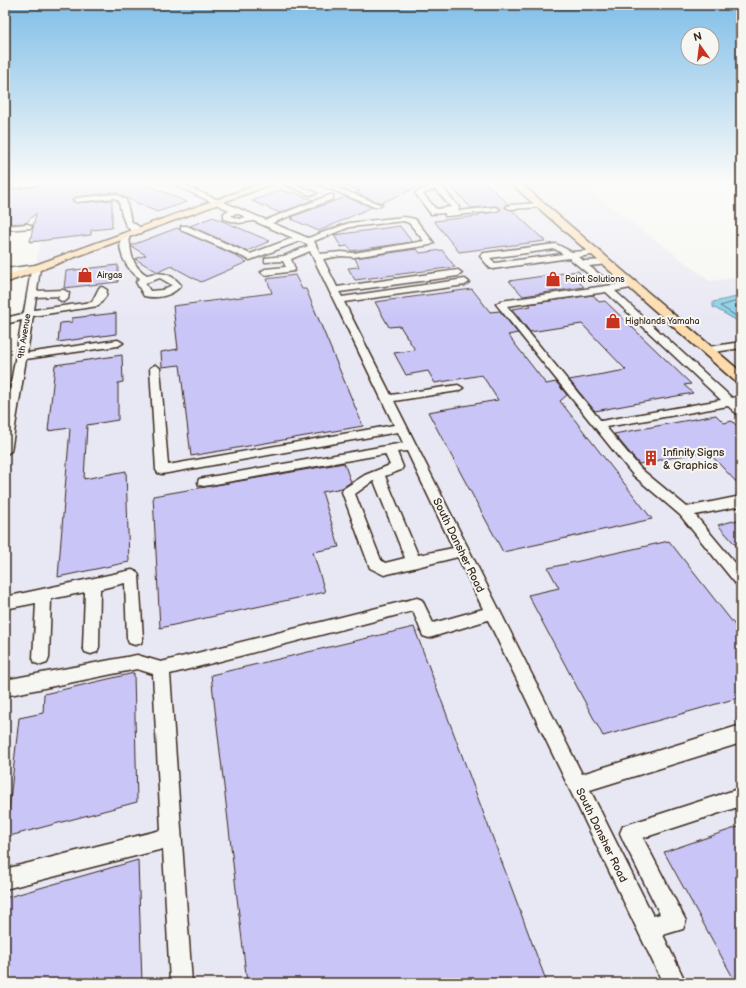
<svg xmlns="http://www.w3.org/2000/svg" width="746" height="988" viewBox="0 0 746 988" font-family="'Balsamiq Sans',sans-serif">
  <rect width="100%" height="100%" fill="#f6f6f2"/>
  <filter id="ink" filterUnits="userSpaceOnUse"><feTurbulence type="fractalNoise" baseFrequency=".025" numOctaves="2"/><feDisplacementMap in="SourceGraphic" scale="8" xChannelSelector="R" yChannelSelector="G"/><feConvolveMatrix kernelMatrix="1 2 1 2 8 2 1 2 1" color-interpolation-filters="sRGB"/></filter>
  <g filter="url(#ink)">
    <!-- built -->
    <path fill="#e8e7f4" d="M51,182h527l132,99 31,-4v706h-736v-579l22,-121 9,-19z"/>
    <!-- water -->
    <path fill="#86cee7" stroke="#688c97" d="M741,296v27l-28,-16v-5z"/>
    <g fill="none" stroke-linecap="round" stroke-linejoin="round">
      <!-- shore -->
      <path stroke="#596c6e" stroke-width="1" d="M741,300l-21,6 21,13"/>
    </g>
    <!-- building -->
    <path fill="#c9c5f7" stroke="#3b2a1e" d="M39,182h102l46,20 -30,10 -46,-21v2l-34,4 -5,4 5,2 35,-3v28l-21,2v5l-61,7 6,-29 -10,10 -21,1v-34l33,-4z
      M338,182h92l-49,21 -26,-10 5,-2 -22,-8z
      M469,182l4,1 12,-1 23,22h-2l-1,4 7,2 33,31 -86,11 -25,-31 45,-5 -2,-2 19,-2 5,-2 -5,-4 -25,2 -22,-24z
      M281,190l8,3 4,-1 20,8 -33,13 -28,-12z
      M346,197l26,10 -53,24 -28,-12 3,-1 -3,-1z
      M213,217l57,24 -23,10 -57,-25z
      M400,226l12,16 -61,9 -3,-5 -7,1 -7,-12z
      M177,228l60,28h-2l12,6 -46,20 -30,-16 -13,6 -23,-13 11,-4 -14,-8v-2z
      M417,249l3,4 22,-3 13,17 -100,13 -7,-12 11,-1 -4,-9z
      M118,265v17l-54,6 2,-17z
      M578,271l10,10 -9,1 5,5 -61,9 -14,-15z
      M295,275l7,14h4l57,137 -172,30 -11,-91 -18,2 -1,-15 17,-3 -5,-43 99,-13 -5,-14z
      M472,289l18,23 10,-1 18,22 -10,2 38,49 10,-2 11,13 -7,6 92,118 -149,33 -75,-140 70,-12 -16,-25 -47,8 -7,-12 -22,4 -12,-22 21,-3 -15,-24 -11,1 -14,-25z
      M593,295l6,7 6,-1 86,83 -7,1 9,8 -98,18 -26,-31 57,-10 -44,-46 -52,8 -18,-23 19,-3 -2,-2z
      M116,313v21l-58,8 2,-19 12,-1v-4z
      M122,355l1,27 -5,1v37l-31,5 -3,54 42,-8 3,91 -71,15 12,-149 -22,3 7,-66z
      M716,415l8,8 8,-2 9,9v57l-34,-36 -68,13 -25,-30z
      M344,463l7,19 -9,6 -20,4 17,55 -26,5 12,40 -165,36 -7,-132z
      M741,519v32l-23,-26z
      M669,541l72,92v64l-138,39 -75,-141 31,-7 -11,-20z
      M414,627l133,356h-300l-36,-308z
      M134,673l3,129 -131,35 13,-119 24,-5 1,-19z
      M741,826v157h-5l-72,-131z
      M138,860l4,123h-137v-85z"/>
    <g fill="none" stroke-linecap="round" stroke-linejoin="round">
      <!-- minor-tunnel -->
      <path stroke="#d1cdc8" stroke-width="8" stroke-dasharray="8 4" stroke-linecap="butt" d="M496,209l14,-2"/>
      <defs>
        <path id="minor" d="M36,182l2,1v2l-33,4v-4z
          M168,182h8l90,38 64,-25h3v4l-61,24 36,15 41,-15 55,-6 11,2 19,24 -4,2 -76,12 -13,-1 -18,3 14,28 121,-17 4,3 -4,3 -119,16 3,5 123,-18 4,3 -4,3 -121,17 47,93 67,-10 5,3 -5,3 -64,10 188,373 159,-49v18l-151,47 63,126 7,-2 -37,-74 -3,-7 3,-7 118,-38v18l-98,32 43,83 -3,8 -20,6 23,48h-23l-175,-363 -59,18 -6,-2 -10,-25 -243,63 22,309h-22l-7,-134 -158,40v-20l156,-39 -8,-156 -16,-5 -132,27v-16l132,-25 24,7 256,-64 5,2 11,23 50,-14 -25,-52 -74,18 -14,-7 -28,-76 1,-3 22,-14 25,-10 -5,-11 -181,32 -5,-1 -1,-3 1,-3 5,-1 199,-35 -5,-11 -236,42 -4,-1 -2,-3 -6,-102 5,-3 5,3 8,97 226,-40 -84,-174 -19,8 4,10 -1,2 -29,4 -4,-3 4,-3 21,-2 -3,-6 -18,1v-4l19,-2 24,-10 -1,-2 -7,-3 -50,19 -69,-30v-4h6l63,28 43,-16 -39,-17 -15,2 -15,-4v-6l5,-3zM236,213l10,4 -7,2 -8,-3zM404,221l5,2 15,18 -70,12 -13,-1 -21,2 -6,-13 36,-14zM407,451l46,97 -35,7 -33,-79 16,-6 2,-3 -6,-15zM373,481h1l31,77 -20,5 -4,-3 -26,-66z
          M280,182h9l28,11 -7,2z
          M313,182h9l60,23 -7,2z
          M440,182h8l-7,4 18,21 -1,4 38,-4 4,2 -4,2 -48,5h-3v-3l-14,1 -16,-21zM435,189l16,18 -15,2 -13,-15z
          M116,194l10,6 5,21 11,8v4c-17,3 -21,-20 -23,-32l-4,-3 -38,4 -4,-2 4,-2z
          M541,203l4,2 -1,2 -34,2 -4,-2 4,-2z
          M28,224l4,2 -1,2 -26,2v-4z
          M122,234l7,2c2,17 2,30 18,39 14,-4 25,-1 34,10 -8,11 -24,14 -37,11l-8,-14 4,-4c-14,-8 -24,-28 -18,-44zM160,278l12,7 -10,5 -12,1 -5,-8z
          M556,244l16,8 26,-2v4l-20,3 6,4 25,-1v4l-20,2 14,11 21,-3 4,3 -4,3 -26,2 -29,-24 -76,11 -3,-1 -10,-12 4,-3zM555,249l8,5 -68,9 -5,-5z
          M36,265l4,3 -3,23 27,-1 5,3 -1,6 -5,3 -5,-3 1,-3 -23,1 -2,13 58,-8 7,-14 3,-1 5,3 -1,6 -8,10 -65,10 -6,37 91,-13 5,3 -5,3 -92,13 -15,92 -6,4v-38l17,-97 -17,4v-6l17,-4 2,-2 7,-41 -26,4v-6z
          M633,282l4,3 -1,2 -21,4 117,107 9,-2v6l-3,1 3,3v10l-4,-2 -9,-8 -122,21 35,42 46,38 54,-11v10l-46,9 46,55v16l-5,-2 -56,-69 -47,-40 -137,-171 5,-3zM606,292l115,108 -120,21 -94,-115z
          M741,342v6l-33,5 -5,-3 5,-3z
          M132,570l5,2 2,4 4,62 -2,5 -6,2 -6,-2 -2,-5 -2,-55 -25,6 -1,58 -2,5 -6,2 -6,-2 -2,-5 2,-55 -34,7 -2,59 -2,5 -6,2 -6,-2 -2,-5 3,-55 -31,6v-12z"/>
        <path id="major" d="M265,182h13l-273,101v-7z
          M509,182h10l222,190v11l-5,-1z"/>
      </defs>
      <!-- minor casing -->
      <use href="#minor" stroke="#3b2a1e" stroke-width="3"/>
      <!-- major casing -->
      <use href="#major" stroke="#3b2a1e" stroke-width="3"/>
      <!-- minor -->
      <use href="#minor" fill="#f6f6f2" fill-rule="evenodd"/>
      <!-- major -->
      <use href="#major" fill="#fddcac" fill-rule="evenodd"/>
    </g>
  </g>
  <!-- sky -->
  <linearGradient id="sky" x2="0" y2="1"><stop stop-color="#81bee8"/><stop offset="0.57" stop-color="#fbfbf9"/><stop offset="1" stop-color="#fbfbf9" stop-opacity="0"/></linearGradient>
  <rect width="746" height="320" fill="url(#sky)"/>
  <!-- icons -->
  <defs>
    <symbol id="shop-bare" viewBox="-9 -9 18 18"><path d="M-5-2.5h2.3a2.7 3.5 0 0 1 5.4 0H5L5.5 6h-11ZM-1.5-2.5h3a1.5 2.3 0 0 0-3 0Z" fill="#c8321e" stroke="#f6f6f2" stroke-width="2.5" paint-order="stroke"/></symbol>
    <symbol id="building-bare" viewBox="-9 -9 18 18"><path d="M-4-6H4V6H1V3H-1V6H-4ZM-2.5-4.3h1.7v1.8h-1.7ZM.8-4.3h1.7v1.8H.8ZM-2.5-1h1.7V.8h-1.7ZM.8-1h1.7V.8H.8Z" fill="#c8321e" stroke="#f6f6f2" stroke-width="2.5" paint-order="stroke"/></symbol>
  </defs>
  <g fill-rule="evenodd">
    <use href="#shop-bare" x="74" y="264" width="22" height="22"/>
    <use href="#shop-bare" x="542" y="268" width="22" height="22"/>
    <use href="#shop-bare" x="602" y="310" width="22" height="22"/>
    <use href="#building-bare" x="640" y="447" width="22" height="22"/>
  </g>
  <g text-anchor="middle" stroke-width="4" stroke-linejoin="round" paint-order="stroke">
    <!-- far-poi labels -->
    <g font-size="9" fill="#3b2a1e" stroke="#f6f6f2" text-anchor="start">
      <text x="97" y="278">Airgas</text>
      <text x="565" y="282">Paint Solutions</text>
      <text x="625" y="324">Highlands Yamaha</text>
    </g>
    <!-- far-street labels -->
    <g font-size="9" fill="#3b2a1e" stroke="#f6f6f2">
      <text transform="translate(24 336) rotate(-81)" y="3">9th Avenue</text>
    </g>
    <!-- poi labels -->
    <g font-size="11" fill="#3b2a1e" stroke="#f6f6f2" text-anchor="start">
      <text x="663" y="456">Infinity Signs<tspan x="663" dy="13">&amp; Graphics</tspan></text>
    </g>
    <!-- street labels -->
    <g font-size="11" fill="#3b2a1e" stroke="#f6f6f2">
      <text transform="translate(459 545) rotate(64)" y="4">South Dansher Road</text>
      <text transform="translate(602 835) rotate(64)" y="4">South Dansher Road</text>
    </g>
  </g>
  <!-- margin -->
  <rect width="746" height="988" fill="none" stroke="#f6f6f2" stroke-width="20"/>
  <rect x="10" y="10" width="726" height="968" fill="none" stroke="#3b2a1e" stroke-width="1.5" filter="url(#ink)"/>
  <!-- north arrow -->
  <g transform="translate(700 46) rotate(346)"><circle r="19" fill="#f6f6f2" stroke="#aba49d"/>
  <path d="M0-3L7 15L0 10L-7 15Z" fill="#c8321e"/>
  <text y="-6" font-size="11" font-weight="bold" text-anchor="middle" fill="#3b2a1e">N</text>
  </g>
</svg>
